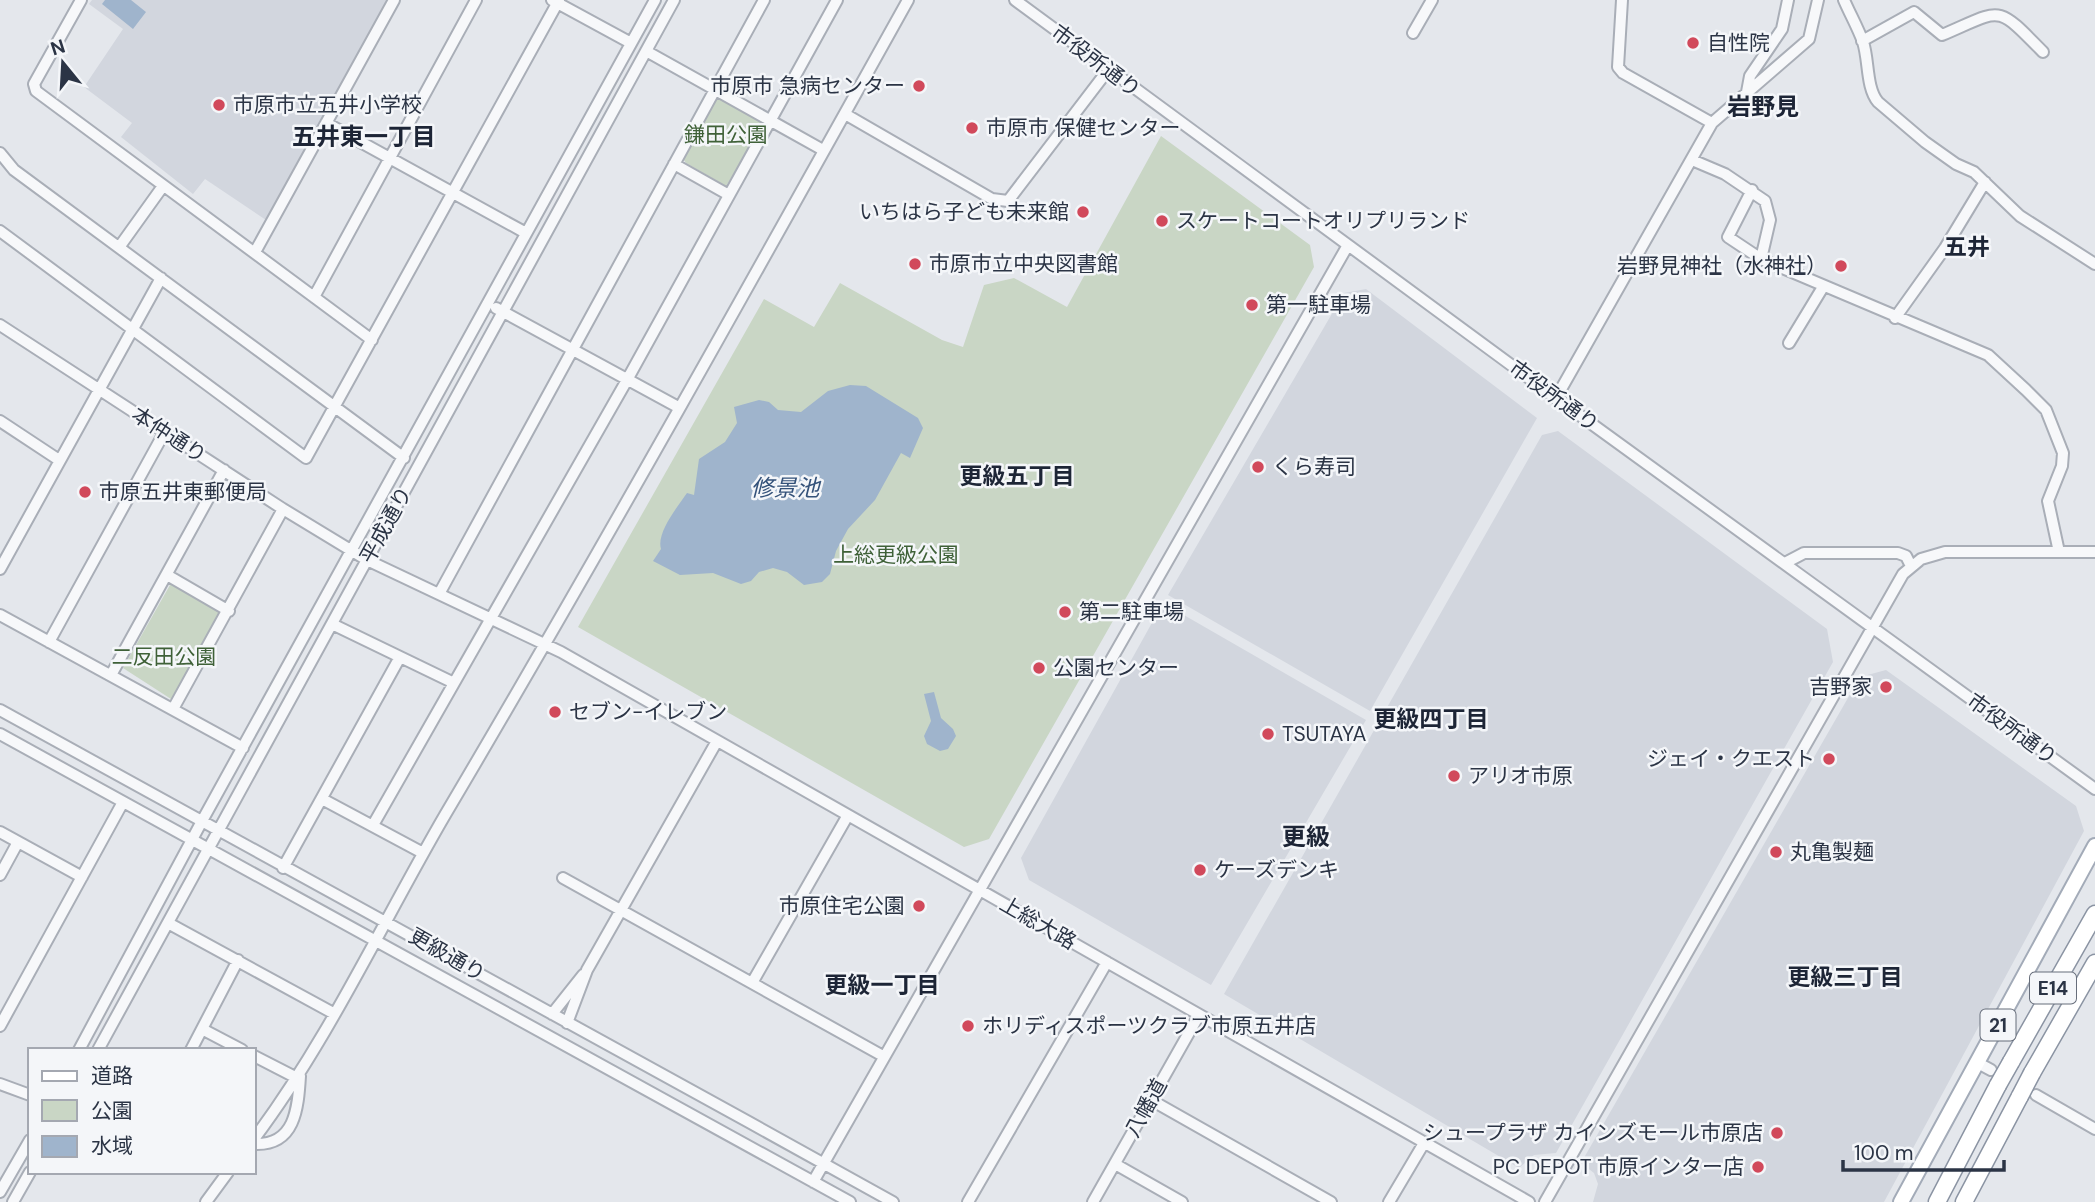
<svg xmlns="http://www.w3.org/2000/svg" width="2095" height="1202" viewBox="0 0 2095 1202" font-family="'DM Sans','Noto Sans JP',sans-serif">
  <rect width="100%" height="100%" fill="#e4e7ec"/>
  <!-- built -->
  <path fill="#d2d6de" d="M92,0h297l-123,220 -61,-41 -12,15 -72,-57 11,-14 -48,-36 39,-58 -34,-25z
    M1366,289l171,129 -167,293 -202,-116 176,-302z
    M1558,431l269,198 6,33 -277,491 -22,2 -15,13 -295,-174 318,-559z
    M1163,603l203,117 -155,265 -182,-105 -8,-22z
    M1886,670l190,136 8,25 -200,371h-291l5,-18 -4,-11 -13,-10 279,-486z"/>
  <!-- green -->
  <path fill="#c9d6c5" d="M719,96l41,23 3,8 -37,59 -40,-23 -4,-6 32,-60z
    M1161,136l149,109 4,22 -325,572 -25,8 -386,-220 186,-328 50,28 26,-44 102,57 21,7 21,-62 30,-7 53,29z
    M176,583l45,27v4l-45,84 -5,1 -48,-31 47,-83z"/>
  <!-- water -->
  <path fill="#9fb4cc" d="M105,0h26l15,12 -13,17 -31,-25z
    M850,385l16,1 52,32 5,10 -13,30 -9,-5 -26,47 -27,29 -12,22 -6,23 -8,8 -18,3 -17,-13 -14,-4 -14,4 -8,9 -10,3 -28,-11 -33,2 -27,-14 8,-12c-5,-16 17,-43 26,-56l7,2 5,-36 26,-17 12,-19 -3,-16 25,-7 10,2 9,8 23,2 27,-21z
    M934,692l7,26 12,11 3,7 -8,13 -8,2 -13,-7 -3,-8 7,-15 -7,-27z"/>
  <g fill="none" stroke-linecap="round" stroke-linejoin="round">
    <defs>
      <path id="minor" d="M81,0l-47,84 2,7 336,249
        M552,0l79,43
        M1015,0l541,398 539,391
        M1622,0l-4,67 5,6 89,50
        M1844,0c6,14 14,28 19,42 6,18 3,46 15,60l47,40 31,22 18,8 46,44 75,48
        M1413,33l19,-33
        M1862,41l52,-29 28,23c61,-26 53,-32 101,17
        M646,51l177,99
        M1747,92l3,-16 32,-47 6,-29
        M845,114l147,85 16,2 100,-131
        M326,123l200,110
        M0,153l14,17 390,288
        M1692,160l33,14 40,27 5,19 -9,39 227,96 38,35 20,20 17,43 -1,13 -14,35 11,51
        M674,164l55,31
        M1752,190l-24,47 33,22
        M0,231l306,227 253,-458
        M120,246l43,-60
        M255,252l139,-252
        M314,297l162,-297
        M496,308l182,99
        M1895,318l50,-70 40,-66
        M0,325l283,184 84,51 194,92 968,550
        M1789,343l34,-56
        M1556,398l156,-275 97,-84 9,-39
        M0,421l59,39
        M1785,563l19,-10h94l8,3 5,10
        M0,569l161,-291
        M167,575l62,36
        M439,594l325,-594
        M0,615l243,133
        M332,624l122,59
        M49,642l115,-209
        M111,675l113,-205
        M173,709l110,-200
        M0,710c298,164 596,327 893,492
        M0,734l850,468
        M324,800l99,53
        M373,825l254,-445 210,-380
        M0,832l82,45
        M283,868l117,-211
        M0,875l18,-33
        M563,878l320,178
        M168,923l165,90
        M752,983l96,-168
        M552,1014l31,-39
        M567,1023l20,-53 130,-229
        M0,1026l123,-224
        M202,1029l40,21
        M79,1050l123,-229 453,-821
        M98,1050l576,-1050
        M191,1050l47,-90
        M254,1056l43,22
        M1978,1063l13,7
        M0,1084l30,11
        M2036,1095l59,34
        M1151,1100l180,102
        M254,1139c75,-100 128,-216 191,-324 159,-269 311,-542 463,-815
        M254,1144c41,2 44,-35 46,-68
        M1115,1164l67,38
        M813,1182l535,-937
        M0,1192l30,-52
        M13,1202l17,-30
        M206,1202l22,-30
        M968,1202l139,-240
        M1093,1202l106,-187
        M1389,1202l35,-59
        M1545,1202l358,-628 18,-15 24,-7h150"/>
      <path id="major" d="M1901,1202l194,-356"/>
      <path id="highway" d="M2011,1062l84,-148
        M2032,1073l63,-110
        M1937,1202l61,-117
        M1964,1202l56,-106"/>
    </defs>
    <!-- minor casing -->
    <use href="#minor" stroke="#a9aeb7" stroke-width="14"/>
    <!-- major casing -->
    <use href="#major" stroke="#a3abb8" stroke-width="18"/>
    <!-- highway casing -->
    <use href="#highway" stroke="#8b94a3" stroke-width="19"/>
    <!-- minor -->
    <use href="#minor" stroke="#f7f8fa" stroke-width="10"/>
    <!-- major -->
    <use href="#major" stroke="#fff" stroke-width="14"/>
    <!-- highway -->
    <use href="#highway" stroke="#fff" stroke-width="16"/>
    <defs>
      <path id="highway-bridge" d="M1998,1085l13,-23
        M2020,1096l12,-23"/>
    </defs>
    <!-- highway-bridge casing -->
    <use href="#highway-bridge" stroke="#8b94a3" stroke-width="19" stroke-linecap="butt"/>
    <!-- highway-bridge -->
    <use href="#highway-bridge" stroke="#fff" stroke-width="16"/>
  </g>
  <!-- markers -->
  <g fill="#d1495b" stroke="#f4f6f9" stroke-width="2.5">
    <circle cx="1693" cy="43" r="7"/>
    <circle cx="919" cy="86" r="7"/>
    <circle cx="219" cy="105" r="7"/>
    <circle cx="972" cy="128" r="7"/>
    <circle cx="1083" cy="212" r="7"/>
    <circle cx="1162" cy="221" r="7"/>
    <circle cx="915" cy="264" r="7"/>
    <circle cx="1841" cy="266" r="7"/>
    <circle cx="1252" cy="305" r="7"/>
    <circle cx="1258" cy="467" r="7"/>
    <circle cx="85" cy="492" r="7"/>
    <circle cx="1065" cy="612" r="7"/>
    <circle cx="1039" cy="668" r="7"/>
    <circle cx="1886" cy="687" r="7"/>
    <circle cx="555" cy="712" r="7"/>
    <circle cx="1268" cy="734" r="7"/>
    <circle cx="1829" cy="759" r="7"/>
    <circle cx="1454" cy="776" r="7"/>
    <circle cx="1776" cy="852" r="7"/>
    <circle cx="1200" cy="870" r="7"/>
    <circle cx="919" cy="906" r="7"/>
    <circle cx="968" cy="1026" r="7"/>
    <circle cx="1777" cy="1133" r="7"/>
    <circle cx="1758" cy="1167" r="7"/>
  </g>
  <g text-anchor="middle" stroke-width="5" stroke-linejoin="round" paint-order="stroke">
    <!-- shield labels -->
    <g fill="#f4f6f9" stroke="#676e7b" stroke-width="2">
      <rect x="2030" y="972.5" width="46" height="31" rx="5"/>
      <rect x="1980.5" y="1009.5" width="35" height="31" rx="5"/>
    </g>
    <g font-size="19" font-weight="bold" fill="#2b3445">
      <text x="2053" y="995">E14</text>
      <text x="1998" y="1032">21</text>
    </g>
    <!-- poi labels -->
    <g font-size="21" fill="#2b3445" stroke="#f4f6f9" text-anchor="start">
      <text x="1707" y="50">自性院</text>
      <text x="905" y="93" text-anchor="end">市原市 急病センター</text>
      <text x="233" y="112">市原市立五井小学校</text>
      <text x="986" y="135">市原市 保健センター</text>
      <text x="1069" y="219" text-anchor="end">いちはら子ども未来館</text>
      <text x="1176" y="228">スケートコートオリプリランド</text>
      <text x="929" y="271">市原市立中央図書館</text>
      <text x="1827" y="273" text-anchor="end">岩野見神社（水神社）</text>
      <text x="1266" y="312">第一駐車場</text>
      <text x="1272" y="474">くら寿司</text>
      <text x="99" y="499">市原五井東郵便局</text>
      <text x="1079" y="619">第二駐車場</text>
      <text x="1053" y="675">公園センター</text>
      <text x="1872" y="694" text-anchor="end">吉野家</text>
      <text x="569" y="719">セブン-イレブン</text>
      <text x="1282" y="741">TSUTAYA</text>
      <text x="1815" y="766" text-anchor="end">ジェイ・クエスト</text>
      <text x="1468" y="783">アリオ市原</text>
      <text x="1790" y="859">丸亀製麺</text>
      <text x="1214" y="877">ケーズデンキ</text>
      <text x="905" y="913" text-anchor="end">市原住宅公園</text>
      <text x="982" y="1033">ホリディスポーツクラブ市原五井店</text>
      <text x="1763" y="1140" text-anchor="end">シュープラザ カインズモール市原店</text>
      <text x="1744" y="1174" text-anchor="end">PC DEPOT 市原インター店</text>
    </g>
    <!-- street labels -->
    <g font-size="21" fill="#2b3445" stroke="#f4f6f9">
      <text transform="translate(1096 61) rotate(37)" y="7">市役所通り</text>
      <text transform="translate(1554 396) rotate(36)" y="7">市役所通り</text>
      <text transform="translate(169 435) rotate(33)" y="7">本仲通り</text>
      <text transform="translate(386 525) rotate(-61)" y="7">平成通り</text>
      <text transform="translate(2012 729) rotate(36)" y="7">市役所通り</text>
      <text transform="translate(1038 923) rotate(30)" y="7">上総大路</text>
      <text transform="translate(447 955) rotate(30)" y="7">更級通り</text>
      <text transform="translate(1146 1108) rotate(-61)" y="7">八幡道</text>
    </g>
    <!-- park labels -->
    <g font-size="21" fill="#3f6138" stroke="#f4f6f9">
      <text x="726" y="142">鎌田公園</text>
      <text x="896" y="562">上総更級公園</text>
      <text x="164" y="664">二反田公園</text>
    </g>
    <!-- neighbourhood labels -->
    <g font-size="23" font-weight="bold" fill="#1d2536" stroke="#f4f6f9">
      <text x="1967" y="255">五井</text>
      <text x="1017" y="484">更級五丁目</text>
      <text x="1431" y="727">更級四丁目</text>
      <text x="1845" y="985">更級三丁目</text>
      <text x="882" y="993">更級一丁目</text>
    </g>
    <!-- water labels -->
    <g font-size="23" font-style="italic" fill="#34527a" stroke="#f4f6f9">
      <text x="785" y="496">修景池</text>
    </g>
    <!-- quarter labels -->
    <g font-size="24" font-weight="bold" fill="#1d2536" stroke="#f4f6f9">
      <text x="1763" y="115">岩野見</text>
      <text x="364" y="145">五井東一丁目</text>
      <text x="1306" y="845">更級</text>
    </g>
  </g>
  <!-- legend -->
  <rect x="28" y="1048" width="228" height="126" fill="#f4f6f9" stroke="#a4a8b1" stroke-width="2"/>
  <rect x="42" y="1071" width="35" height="10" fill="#ffffff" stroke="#a4a8b1" stroke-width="2"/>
  <text x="91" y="1083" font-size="21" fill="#2b3445">道路</text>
  <rect x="42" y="1100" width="35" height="21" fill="#c9d6c5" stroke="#a4a8b1" stroke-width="2"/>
  <text x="91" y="1118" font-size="21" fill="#2b3445">公園</text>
  <rect x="42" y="1136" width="35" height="21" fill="#9fb4cc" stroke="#a4a8b1" stroke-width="2"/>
  <text x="91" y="1153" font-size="21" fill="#2b3445">水域</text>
  <!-- north arrow -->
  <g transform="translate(63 63) rotate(342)" stroke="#f4f6f9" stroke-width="5" paint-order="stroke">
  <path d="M0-5L12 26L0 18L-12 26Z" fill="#2b3445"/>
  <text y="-10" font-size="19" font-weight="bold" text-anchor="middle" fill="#2b3445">N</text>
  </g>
  <!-- scale -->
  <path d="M1843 1160v10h161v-10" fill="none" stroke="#2b3445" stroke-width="3.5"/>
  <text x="1854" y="1160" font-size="21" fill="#2b3445" stroke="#f4f6f9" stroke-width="5" paint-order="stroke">100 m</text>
</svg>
